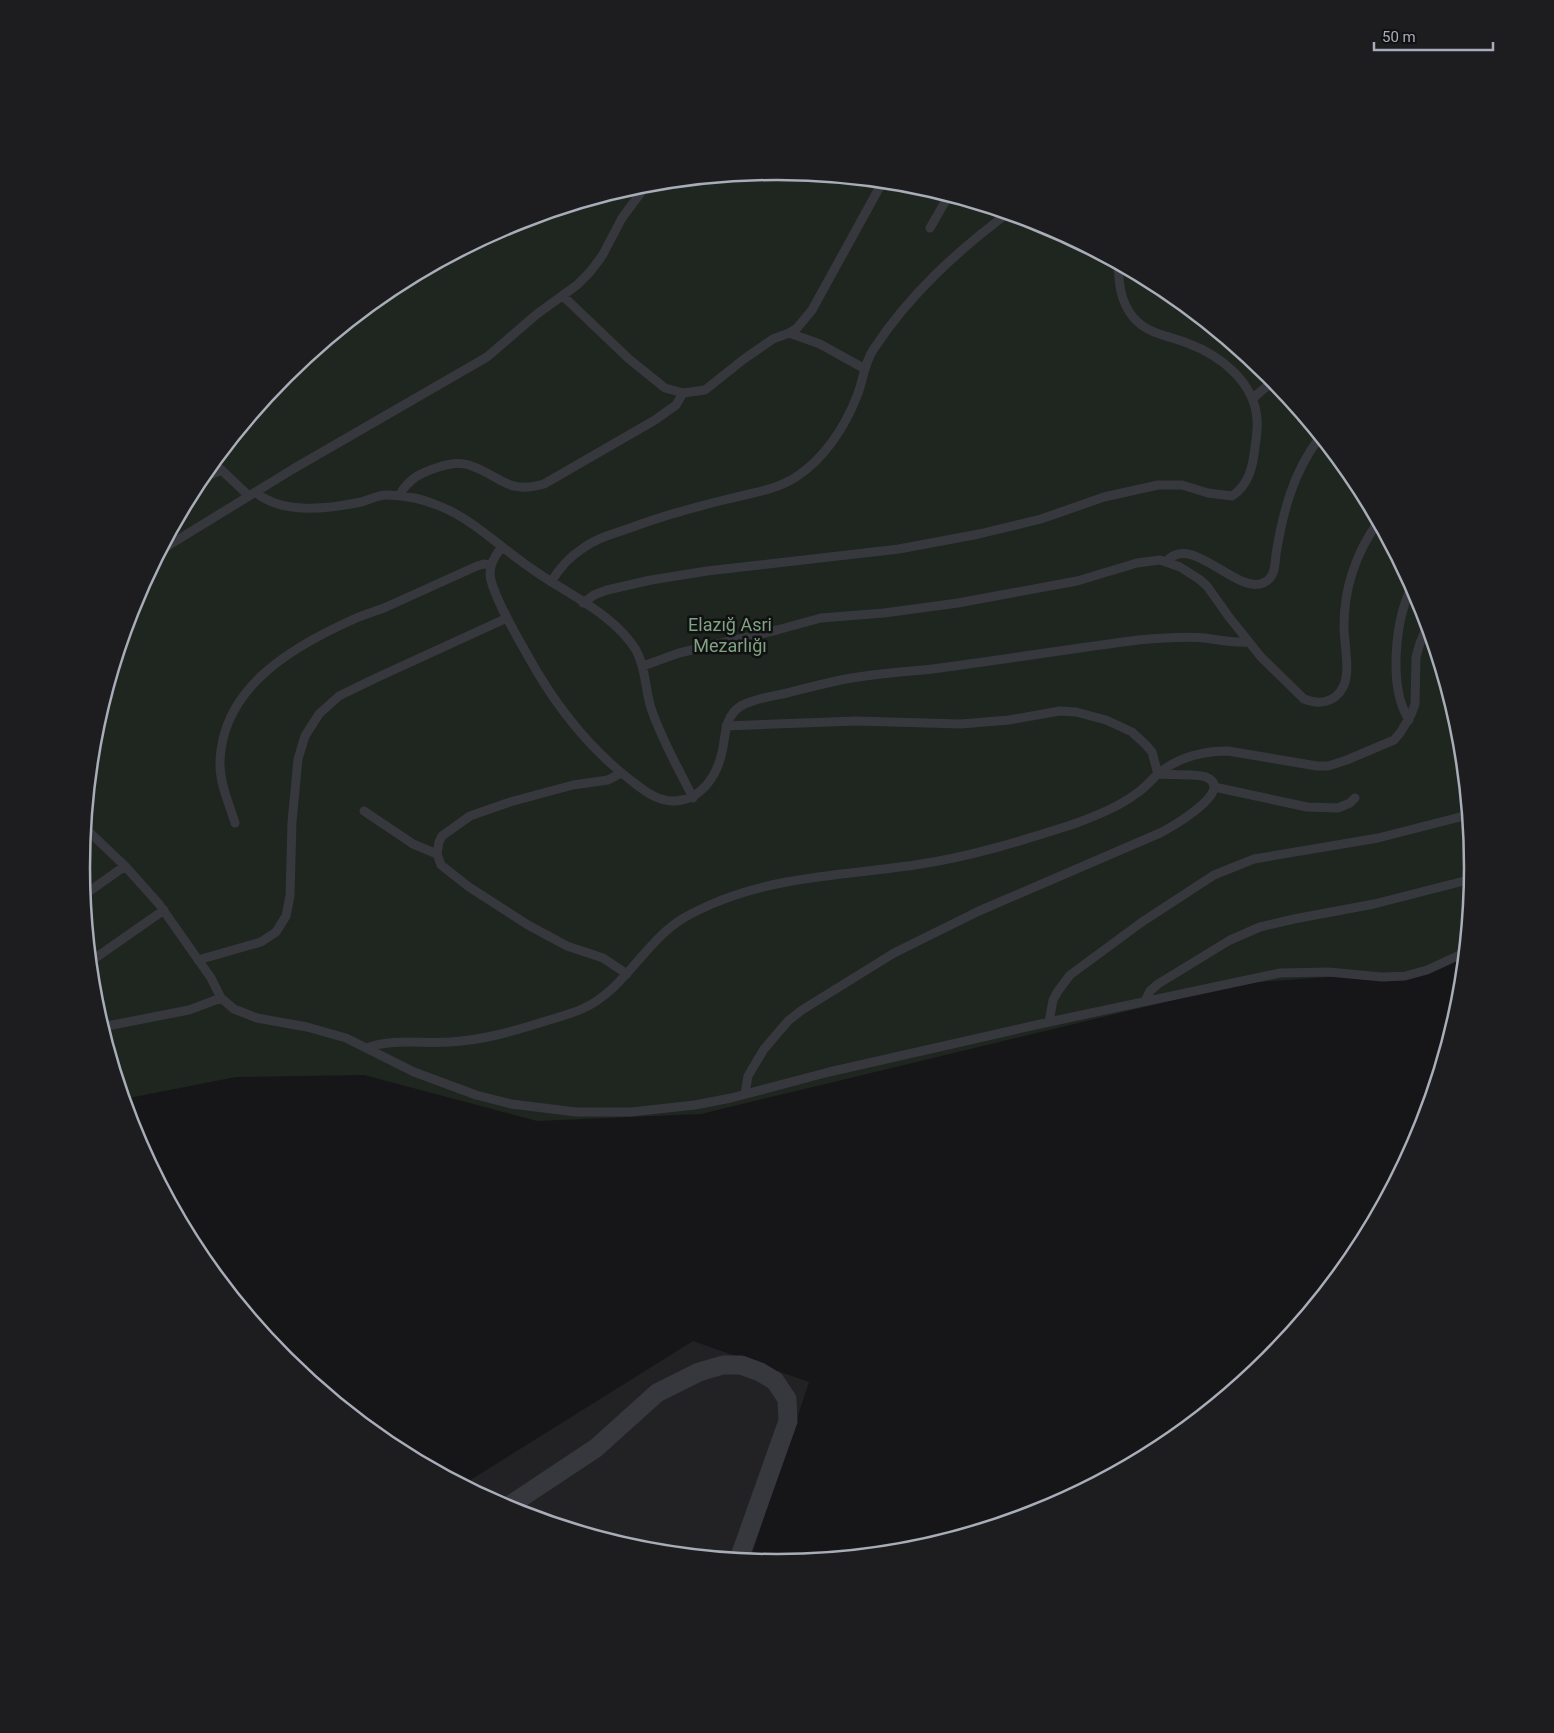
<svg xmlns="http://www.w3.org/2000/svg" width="1554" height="1733" viewBox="0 0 1554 1733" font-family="Roboto,sans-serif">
  <rect width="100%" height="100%" fill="#161618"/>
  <!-- built -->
  <path fill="#222225" d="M693,1341l116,41 -59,178 -109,-11 -131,-40 -46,-25z"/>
  <!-- green -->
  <path fill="#1e261f" d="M777,171l136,13 131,40 120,64 105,87 87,105 64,121 39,130 14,136 -9,90 -37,13 -183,13 -543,131 -164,7 -173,-46 -128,2 -112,22 -29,-97 -14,-135 14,-137 39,-130 65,-120 86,-106 106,-86 120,-64 131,-40z"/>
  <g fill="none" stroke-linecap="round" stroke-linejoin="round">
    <!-- lane -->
    <path stroke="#37383d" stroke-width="9" d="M930,228l19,-33
      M563,296l66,63 36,29 18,5 22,-3 39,-31 29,-20 16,-6 8,-5 15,-18 71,-129
      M789,333l31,11 45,25
      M1252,399l22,-19
      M213,462l36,34
      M199,479l23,-9
      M255,492c28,23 73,17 106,10 8,-2 17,-7 25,-7 19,0 38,4 56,12 33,14 60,42 90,62 35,25 81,44 104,81 10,18 9,39 15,58 10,31 28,61 42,90
      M399,496c10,-19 24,-24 43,-30 9,-2 17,-4 27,-1 31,10 37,30 75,19l111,-64 21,-15 7,-12
      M502,547c-7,8 -12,16 -12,27 1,19 28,64 38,82 27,49 60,92 105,126 12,9 25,20 42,19 26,-1 42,-25 47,-49 4,-16 2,-36 19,-46 12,-7 32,-10 46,-13 19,-5 39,-10 59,-14 28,-5 57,-7 86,-10 69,-9 137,-20 206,-29 22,-2 44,-4 67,-2 14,2 28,5 43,4
      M161,550l132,-81 194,-112 50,-43 40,-29 13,-13 12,-16 20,-38 26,-35
      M1166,562c24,-31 71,33 97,21 12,-5 12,-17 13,-29 7,-42 17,-82 44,-117
      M551,582c8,-13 18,-25 31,-33 14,-11 31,-15 48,-21 32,-12 65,-21 98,-29 23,-6 48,-9 68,-22 28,-18 49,-50 61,-81 6,-15 7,-32 16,-46 36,-55 83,-98 135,-137
      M583,603l11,-8 13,-5 44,-10 56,-9 192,-22 80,-15 62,-15 63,-22 54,-12h24l26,8 24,3c17,-11 21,-30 23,-49 1,-9 3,-18 2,-27 -2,-38 -37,-65 -70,-77 -20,-8 -40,-9 -54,-26 -13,-16 -14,-34 -15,-53
      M643,666l36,-13 98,-23 44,-12 63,-5 74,-10 119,-22 60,-18 23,-3 20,7 19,12 8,7 22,31 32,40 43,42c15,6 31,4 39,-12 8,-14 1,-44 1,-61 0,-38 12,-73 34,-104
      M1409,720c-21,-33 -14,-100 3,-134
      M726,726l130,-5 105,3 48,-4 51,-9 16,1 30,8 26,12 14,13 6,7 6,22c11,1 40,0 48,3 31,13 -36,51 -46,56l-181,78 -85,42 -92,57 -14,11 -24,28 -16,27 -3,18
      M621,773l-13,7 -35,5 -63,17 -40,14 -28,20 -3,6 -2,12 4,11 28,22 59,38 39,21 36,12 24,16
      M1214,787l93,20 31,1 12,-5 5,-5
      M364,811l49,33 24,10
      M235,823c-6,-20 -16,-41 -15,-62 3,-74 72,-114 132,-141 10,-5 21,-8 32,-12 31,-14 62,-28 93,-42l7,-2 7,1
      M85,828l40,38 34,38 52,74 10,20 13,11 23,9 50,9 39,11 68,34 62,23 35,9 65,8h55l64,-7 36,-7 98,-26 220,-50 231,-49 48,-1 54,5 23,-1 22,-6 37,-17
      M84,895l41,-29
      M198,960l63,-18 15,-10 10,-16 4,-20 2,-74 6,-63 7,-23 14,-22 20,-18 37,-18 131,-60
      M91,961l73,-51
      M1145,1001l5,-10 8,-7 72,-44 30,-13 34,-8 80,-15 98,-25
      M1049,1022l4,-22 5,-9 12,-16 72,-53 72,-47 40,-16 124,-21 90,-23
      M102,1027l87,-17 32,-12
      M366,1048c28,-10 55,-4 84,-6 34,-2 64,-11 96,-21 12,-4 25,-7 36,-12 41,-18 60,-63 97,-88 10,-7 22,-12 33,-17 64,-28 135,-29 203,-39 55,-8 106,-24 159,-41 21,-8 45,-17 63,-31 8,-5 14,-13 21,-19 20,-17 44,-23 70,-23l89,15h11l19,-6 47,-20 6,-7 11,-18 4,-11 1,-47 4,-14 7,-17"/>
    <!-- street -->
    <path stroke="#37383d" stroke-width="19" d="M507,1507l89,-59 61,-55 42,-21 24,-7h18l19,7 15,9 12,18 1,22 -49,138"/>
  </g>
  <g text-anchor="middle" stroke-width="5" stroke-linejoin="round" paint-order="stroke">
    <!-- park labels -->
    <g font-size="18" fill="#7fa381" stroke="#111113">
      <text x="730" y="631">Elazığ Asri<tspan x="730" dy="21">Mezarlığı</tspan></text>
    </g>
  </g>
  <!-- crop -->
  <path d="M0 0H1554V1733H0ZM90 867a687 687 0 1 1 1374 0a687 687 0 1 1-1374 0Z" fill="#1d1d20" fill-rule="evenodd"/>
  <path fill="none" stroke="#a8adb8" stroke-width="2.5" d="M90 867a687 687 0 1 1 1374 0a687 687 0 1 1-1374 0Z"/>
  <!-- scale -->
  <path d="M1374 42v8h119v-8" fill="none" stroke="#a8adb8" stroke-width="2.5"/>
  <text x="1382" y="42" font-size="15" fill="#a8adb8" stroke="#111113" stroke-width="4" paint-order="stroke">50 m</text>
</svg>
